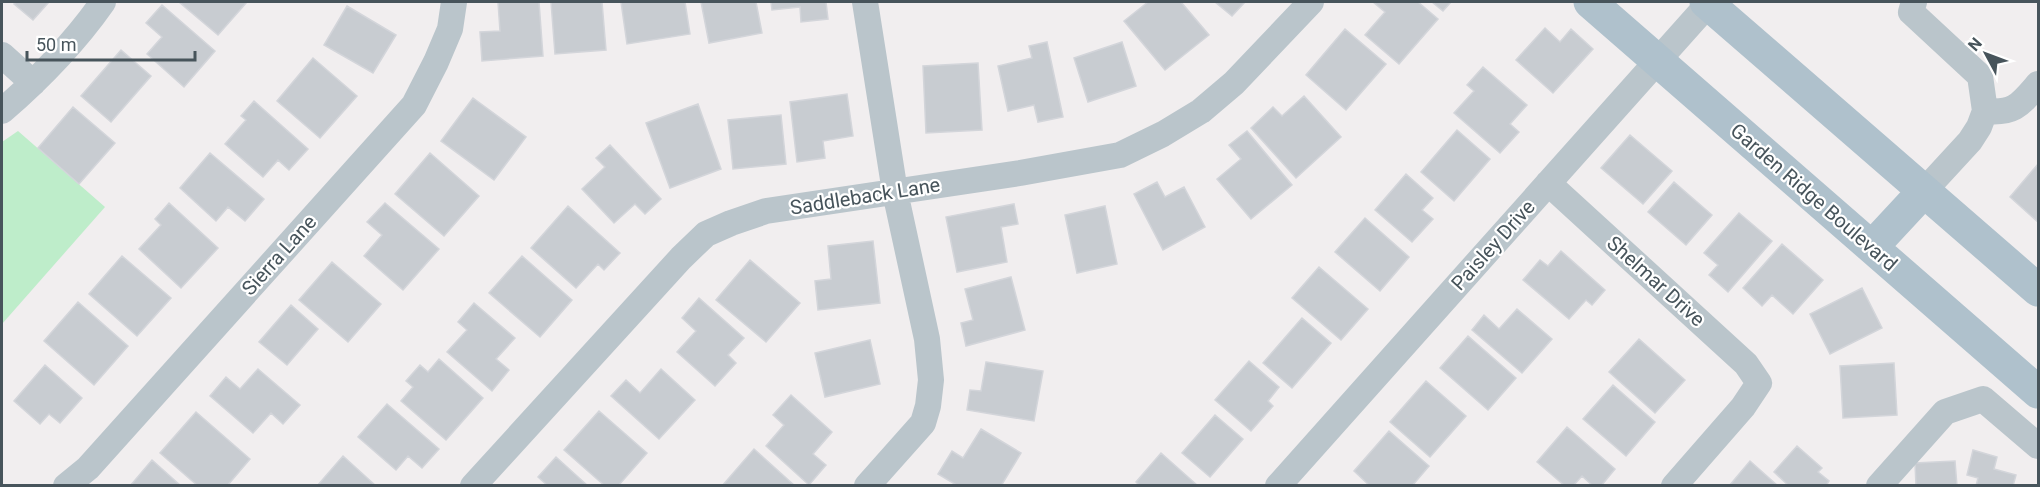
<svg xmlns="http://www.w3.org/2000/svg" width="2040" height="487" viewBox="0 0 2040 487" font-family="Roboto,sans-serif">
  <rect width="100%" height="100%" fill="#f1eeef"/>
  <!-- green -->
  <path fill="#beedca" d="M18,131l87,76 -103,117v-182z"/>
  <!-- building -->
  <path fill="#c8ccd1" stroke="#d3d5da" stroke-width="1.5" d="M16,2h33l-16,18 -19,-16z
    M179,2h68l-29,33z
    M498,2h41l4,54 -61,5 -2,-29 20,-1z
    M551,2h51l4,48 -51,4z
    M621,2h64l5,32 -63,10z
    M701,2h55l6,31 -53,10z
    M771,2h55l2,17 -27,3 -1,-15 -28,3z
    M1148,2h33l28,33 -44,35 -41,-49z
    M1215,2h30l-13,14z
    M1373,2h45l20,17 -39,45 -34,-29 20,-23z
    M1432,2h19l-8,9z
    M162,5l53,46 -31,36 -37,-33 15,-17 -16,-14z
    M347,6l49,29 -23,38 -49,-28z
    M1545,28l15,14 11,-13 22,20 -40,44 -37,-33z
    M1345,29l41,35 -40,46 -40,-35z
    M1047,42l16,75 -25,5 -4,-17 -26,6 -10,-45 34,-8 -3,-12z
    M1122,42l14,44 -48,16 -14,-44z
    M121,50l30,26 -40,46 -30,-26z
    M313,58l44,38 -37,42 -43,-37z
    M978,63l4,67 -56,3 -3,-67z
    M1483,67l44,38 -17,19 9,8 -19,21 -46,-40 20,-22 -7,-6z
    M847,94l6,42 -30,5 2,17 -28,4 -7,-60z
    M1304,96l37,41 -45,41 -45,-50 22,-21 9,9z
    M473,98l53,39 -32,43 -53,-39z
    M254,101l54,48 -19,21 -11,-10 -15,17 -38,-33 21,-24 -5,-4z
    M698,104l23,65 -51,19 -24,-65z
    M73,107l42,36 -36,41 -41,-36z
    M781,115l5,49 -53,5 -5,-49z
    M1457,130l33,29 -36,42 -33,-29z
    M1247,131l45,54 -41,34 -34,-40 24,-20 -12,-14z
    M1630,135l42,36 -29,33 -42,-36z
    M610,145l51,54 -16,15 -10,-10 -21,19 -32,-34 23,-22 -9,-9z
    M210,153l54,46 -19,22 -17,-14 -12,14 -36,-33z
    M430,153l49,43 -35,40 -49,-42z
    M2038,164v58l-28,-25z
    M1406,174l27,24 -11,12 11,9 -21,23 -37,-32z
    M1157,182l8,15 19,-10 21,40 -42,23 -29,-56z
    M1674,182l38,33 -26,30 -38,-33z
    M169,203l49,45 -37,40 -42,-39 22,-24 -6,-6z
    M385,203l54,46 -36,41 -39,-34 18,-21 -15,-13z
    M1014,204l4,20 -17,3 6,35 -50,10 -11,-55z
    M568,206l52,47 -16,17 -6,-6 -22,24 -45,-40z
    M1105,206l12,58 -40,9 -12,-58z
    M1739,213l33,28 -44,51 -19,-17 9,-10 -14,-12z
    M1365,218l44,39 -29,34 -45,-39z
    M873,241l7,62 -62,7 -3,-29 16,-2 -3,-33z
    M1782,244l41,36 -30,34 -21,-19 -10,11 -19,-18z
    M1561,251l44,39 -13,15 -6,-5 -17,19 -46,-39 17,-20 8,6z
    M122,256l49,42 -34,38 -48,-42z
    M522,256l50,44 -32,37 -51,-44z
    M750,260l50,43 -34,39 -50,-42z
    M332,262l49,42 -33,38 -49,-42z
    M1319,267l49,42 -27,31 -49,-42z
    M1011,277l14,53 -59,16 -5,-23 12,-3 -8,-31z
    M1862,288l20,40 -52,26 -20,-40z
    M699,298l45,40 -16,17 8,8 -21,23 -38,-34 19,-21 -14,-13z
    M78,302l50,44 -34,39 -50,-44z
    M474,303l41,35 -19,21 13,11 -17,21 -45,-39 20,-22 -9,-8z
    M291,305l27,24 -31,36 -28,-23z
    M1517,309l35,30 -30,34 -50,-43 12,-15 15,14z
    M1302,318l29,25 -39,45 -29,-25z
    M1468,336l48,42 -28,32 -48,-42z
    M1639,339l46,41 -30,33 -46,-41z
    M870,340l10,44 -55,13 -10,-44z
    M439,359l44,39 -37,42 -45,-39 12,-14 -7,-6 14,-16 8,7z
    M1249,361l30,26 -11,14 5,5 -22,25 -36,-31z
    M986,362l57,9 -9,50 -67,-11 3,-20 11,1z
    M1894,363l3,52 -54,3 -3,-52z
    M45,365l37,33 -22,25 -11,-9 -9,10 -26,-23z
    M258,369l42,36 -17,19 -12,-11 -18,20 -43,-37 16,-19 14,12z
    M661,369l34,31 -36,39 -48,-43 15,-16 14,13z
    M1426,381l40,35 -36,41 -40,-35z
    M1613,385l42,37 -29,34 -43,-37z
    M791,395l41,37 -19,22 13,11 -17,20 -43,-39 18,-21 -11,-10z
    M387,404l52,45 -17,19 -14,-12 -12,14 -38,-33z
    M599,411l48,42 -29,33h-13l-41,-36z
    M196,412l54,47 -23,27h-29l-38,-33z
    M1215,415l28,24 -33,38 -28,-24z
    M1567,427l48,42 -14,17h-8l-11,-10 -9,10h-8l-28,-24z
    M981,429l40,24 -20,33h-43l-20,-12 14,-23 11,7z
    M1389,431l40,35 -17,20h-42l-16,-15z
    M1797,446l25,22 -4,4 11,9 -3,5h-37l-15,-14z
    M754,449l41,37h-73z
    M1973,450l24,7 -3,12 22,6 -3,11h-37l2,-8 -11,-3z
    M1161,453l37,33h-58l-4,-4z
    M343,456l33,30h-59z
    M556,457l32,29h-40l-10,-9z
    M152,460l29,26h-51z
    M1750,461l28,25h-49z
    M1955,461l2,25h-41l-1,-23z"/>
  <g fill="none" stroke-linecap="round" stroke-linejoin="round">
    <!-- minor -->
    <path stroke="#bac5cb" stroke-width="26" d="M865,2l30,190 32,147 4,41 -3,26 -5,17 -56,63
      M1914,2l-3,10 69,64 5,35 -6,16 -9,14 -46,50
      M2,55l31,28
      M2,111c37,-32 73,-69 101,-109
      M1985,111c29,3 35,-6 53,-27
      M1548,183l198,181 13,19 -16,24 -69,79
      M66,486l22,-18 326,-363 22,-43 14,-33 4,-27
      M473,486l208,-228 25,-24 25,-11 35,-12 254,-38 100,-18 43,-21 38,-23 33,-28 77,-81
      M1278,486l432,-484
      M1879,486l66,-74 38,-13 55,47"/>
    <!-- major -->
    <path stroke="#afc1cc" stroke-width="33" d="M1590,2l448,390
      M1706,2l332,288
      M1872,247l52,-56"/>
  </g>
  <g text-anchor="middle" stroke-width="4.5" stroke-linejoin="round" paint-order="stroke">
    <!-- street labels -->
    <g font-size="20" fill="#47545b" stroke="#fff">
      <text transform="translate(865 196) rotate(-9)" y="7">Saddleback Lane</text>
      <text transform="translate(1814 197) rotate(41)" y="7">Garden Ridge Boulevard</text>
      <text transform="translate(1493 245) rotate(-48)" y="7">Paisley Drive</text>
      <text transform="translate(279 255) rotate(-48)" y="7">Sierra Lane</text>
      <text transform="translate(1656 281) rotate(42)" y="7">Shelmar Drive</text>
    </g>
  </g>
  <!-- border -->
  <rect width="2040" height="487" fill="none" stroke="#47545b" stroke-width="6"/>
  <!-- north arrow -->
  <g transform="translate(1986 54) rotate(311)" stroke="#ffffff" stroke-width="4.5" paint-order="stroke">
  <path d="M0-4.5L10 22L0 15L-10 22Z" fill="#47545b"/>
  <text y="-9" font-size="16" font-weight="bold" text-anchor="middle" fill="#47545b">N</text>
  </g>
  <!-- scale -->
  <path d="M27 51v9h168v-9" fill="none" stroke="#47545b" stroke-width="3"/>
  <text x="36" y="51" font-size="18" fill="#47545b" stroke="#ffffff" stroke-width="4.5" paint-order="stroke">50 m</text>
</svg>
